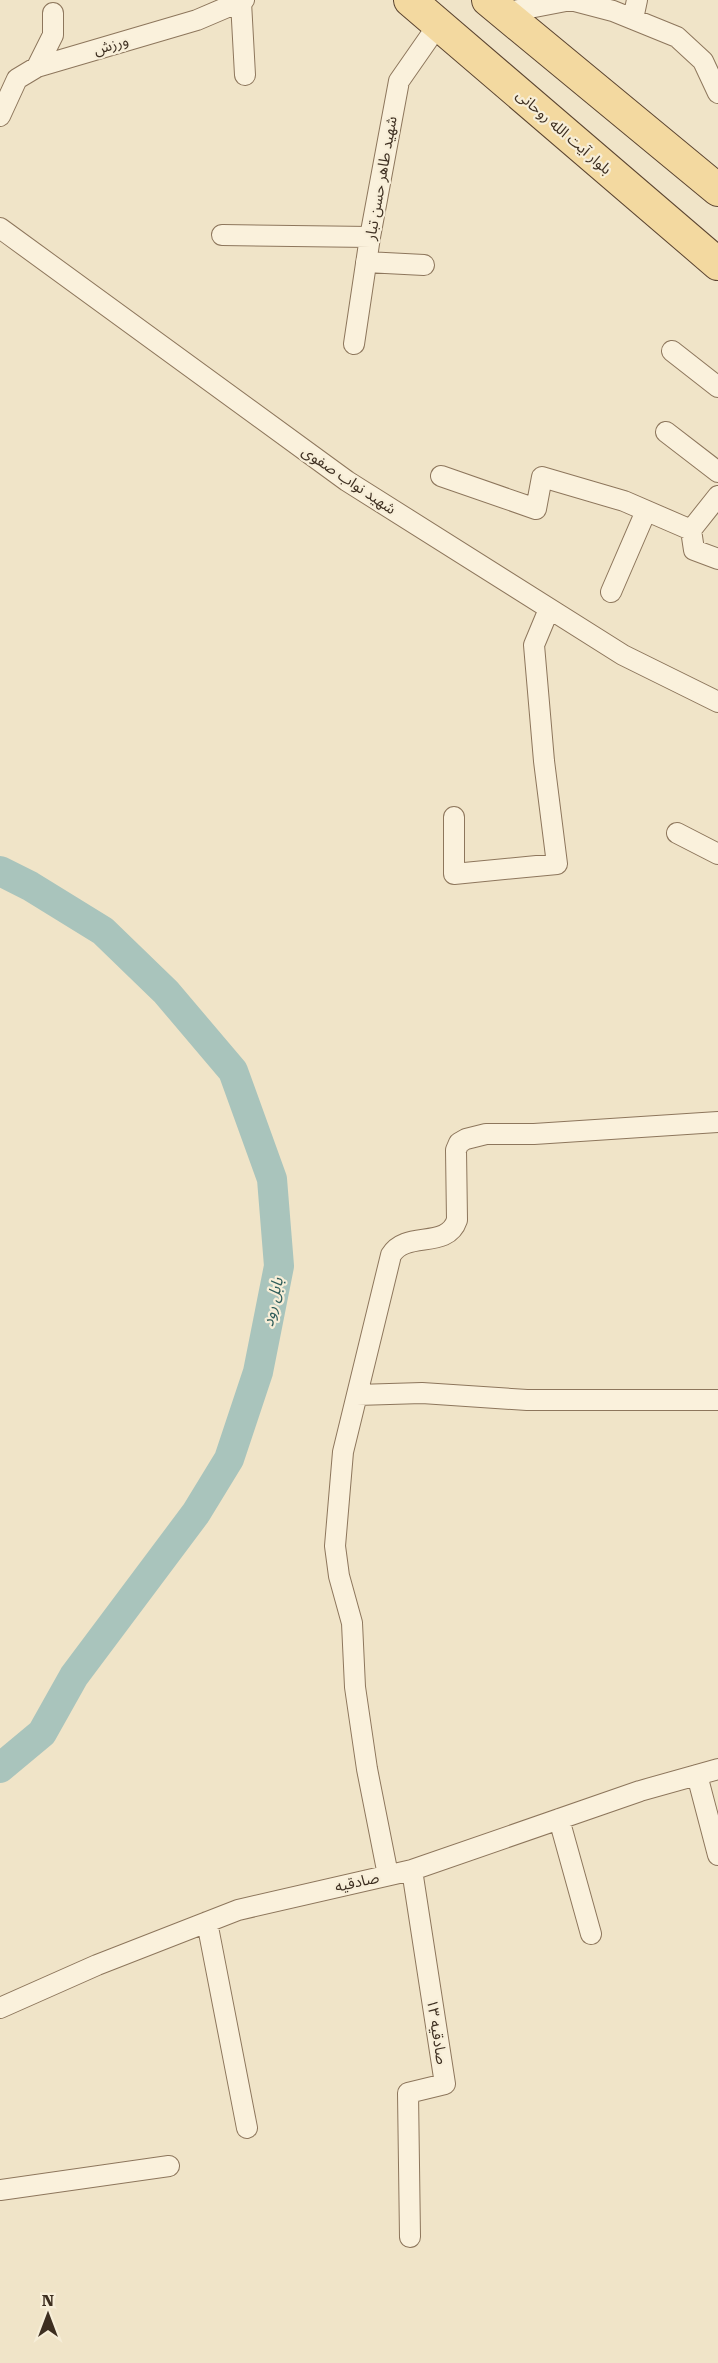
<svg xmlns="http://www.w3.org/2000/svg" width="718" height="2363" viewBox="0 0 718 2363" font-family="'Roboto Serif','Noto Sans Arabic',serif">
  <rect width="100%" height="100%" fill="#f0e4c8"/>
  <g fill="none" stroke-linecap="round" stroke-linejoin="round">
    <!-- river -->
    <path stroke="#a9c4bc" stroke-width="30" d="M0,871l30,15 73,45 63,61 67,79 39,108 7,87 -21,106 -29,87 -33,54 -122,163 -32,57 -42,35"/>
    <defs>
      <path id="minor" d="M241,2l4,73
        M503,13l68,-13 42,11 64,26 26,24 15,32
        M633,19l4,-19
        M37,67l16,-32v-22
        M0,116l17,-37 20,-12 160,-47 47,-20
        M0,228l347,253 276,174 95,47
        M222,235l148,2
        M366,262l58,3
        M354,344l16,-107 29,-156 39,-56
        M672,351l46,36
        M666,432l52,40
        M441,476l95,33 6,-32 82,24 67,29
        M718,496l-27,34 3,20 24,9
        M611,592l35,-81
        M454,817v57l103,-10 -13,-103 -10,-116 15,-36
        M677,833l41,21
        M357,1395l65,-2 105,7h191
        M697,1775l21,80
        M559,1819l32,115
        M388,1875l-21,-106 -12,-82 -3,-64 -13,-47 -4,-30 8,-94 48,-197c15,-25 56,-5 66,-35l-1,-70 3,-7 7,-4 20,-5h48l184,-12
        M207,1922l40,206
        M0,2008l97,-43 141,-55 174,-40 228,-79 78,-22
        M0,2190l169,-24
        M410,2237l-2,-144 37,-9 -33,-214"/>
      <path id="primary" d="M410,0l308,264
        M488,0l230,190"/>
    </defs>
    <!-- minor casing -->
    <use href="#minor" stroke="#8d765c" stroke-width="22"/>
    <!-- primary casing -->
    <use href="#primary" stroke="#5b4430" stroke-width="34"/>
    <!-- minor -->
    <use href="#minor" stroke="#faf1dc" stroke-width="20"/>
    <!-- primary -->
    <use href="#primary" stroke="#f3d9a0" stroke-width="32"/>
  </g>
  <g text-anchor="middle" stroke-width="4.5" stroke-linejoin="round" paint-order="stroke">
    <!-- street labels -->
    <g font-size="15" fill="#3d2e20" stroke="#f7eed8">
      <text transform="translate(111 45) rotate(-17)" y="5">ورزش</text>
      <text transform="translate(564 132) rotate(41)" y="5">بلوار آیت الله روحانی</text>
      <text transform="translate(381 178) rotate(-80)" y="5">شهید طاهر حسن تبار</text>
      <text transform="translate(349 480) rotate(34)" y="5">شهید نواب صفوی</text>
      <text transform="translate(357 1882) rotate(-13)" y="5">صادقیه</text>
      <text transform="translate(437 2032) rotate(81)" y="5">صادقیه ۱۳</text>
    </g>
    <!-- water labels -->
    <g font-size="16" font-style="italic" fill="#2f5d5a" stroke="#f7eed8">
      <text transform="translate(272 1302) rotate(-78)" y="6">بابل رود</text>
    </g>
  </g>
  <!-- north arrow -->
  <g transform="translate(48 2315)" stroke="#f7eed8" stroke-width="4.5" paint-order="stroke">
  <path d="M0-4.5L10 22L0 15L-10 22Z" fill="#3d2e20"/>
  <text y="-9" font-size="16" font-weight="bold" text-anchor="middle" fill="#3d2e20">N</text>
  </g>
</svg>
